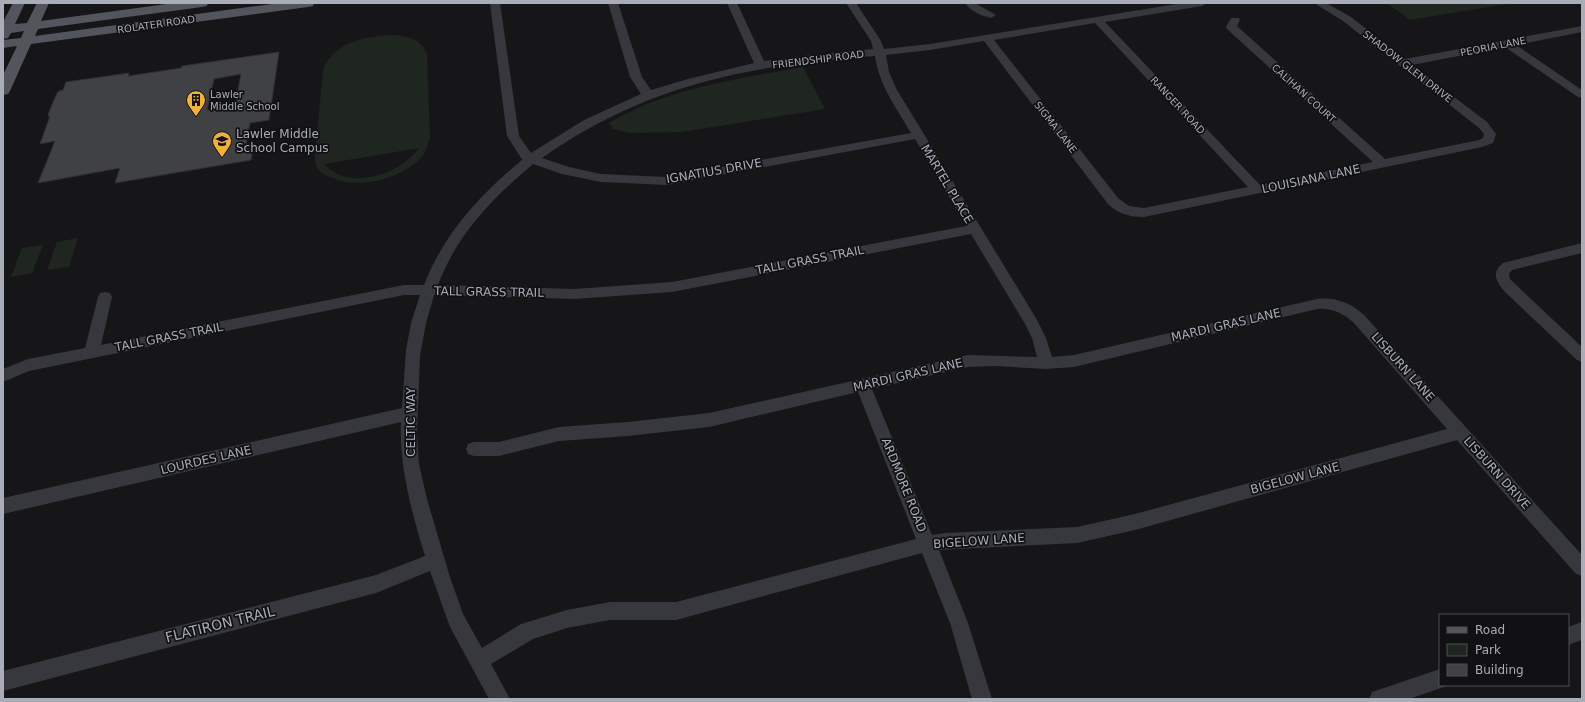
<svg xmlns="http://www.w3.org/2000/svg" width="1585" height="702" viewBox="0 0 1585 702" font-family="'DejaVu Sans',sans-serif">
  <rect width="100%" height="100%" fill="#161618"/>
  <!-- green -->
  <path fill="#1e261f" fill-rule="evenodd" d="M1387,3h126l-103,17z
    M392,35c15,1 29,3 35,19l3,83c-2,8 -4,15 -10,22 -22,21 -63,31 -90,18 -6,-2 -12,-6 -14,-12 -1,-3 -1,-6 -1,-9l8,-86c10,-28 43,-34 69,-35zM419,148c-18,26 -70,44 -95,16z
    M803,67l22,42 -143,23 -52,1 -17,-4 -4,-6c58,-35 129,-44 194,-56z
    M78,238l-9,29 -22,3 10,-28z
    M43,245l-11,28 -21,4 11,-29z"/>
  <!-- building -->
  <path fill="#404145" stroke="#303034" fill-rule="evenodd" d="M279,52l-10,68 -19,3 -5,26 8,-1 -2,12 -136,23 5,-15 -82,15 17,-42 -15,3 10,-28 -2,1 1,-5 8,-19 2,-2 4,-1 3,-8 63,-9 -1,3 53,-8 1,-2zM241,74l-6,31 -28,5 7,-31z"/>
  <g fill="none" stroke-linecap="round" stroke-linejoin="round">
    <!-- minor -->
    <path fill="#37383d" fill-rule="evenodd" d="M490,3h10l19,133 12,17 53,-33 57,-26 -11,-17 -22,-74h10l24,74 9,13 37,-11 66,-16 -27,-60h10l27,58 64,-8 45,-4 -2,-8 -25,-38h10l25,38 3,8 46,-5 253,-41h24l-5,3 -97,16 155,163 113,-23 -146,-133 -1,-2 5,-9h8l1,2 -3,6 148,133 94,-19 4,-2 1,-4 -5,-6 -136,-107 -29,-18h12l25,14 54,42 177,-33v6l-66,13 66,45v8l-4,-1 -73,-50 -93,18 75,57 9,12 -3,9 -11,4 -338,70c-14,0 -26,-3 -36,-13l-124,-163 -54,9 -44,5 3,17 8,18 139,228 10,20 6,19 22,-2 243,-56c18,-2 34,4 47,16l218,240v21l-6,-2 -119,-134 -322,90 -58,13 -138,7 29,73 24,76h-20l-22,-76 -28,-70 -246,67h-66l-43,8 -34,11 -42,25 19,35h-21l-39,-72 -20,-56 -54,22 -373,98v-20l373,-96 49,-19c-13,-43 -26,-89 -24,-134l-398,92v-16l399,-90 4,-58 5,-27 9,-28h-16l-375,76 -26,11v-13l25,-10 57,-11 13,-51 2,-4 5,-1 5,1 2,4 -11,48 303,-60h20c20,-52 57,-91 99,-126l-2,-1 -14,-22zM1095,23l153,164 -104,21 -15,-2 -11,-8 -124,-158zM875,56c4,29 21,51 36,77l-244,44 -66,-3 -32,-7 -27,-9c105,-74 208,-93 333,-102zM915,139l51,87 -294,56 -98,7 -136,-4c19,-51 55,-87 95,-121l29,10 39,8 66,3zM971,234l54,90 7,14 5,19 -69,-2 -259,58 -81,9 -69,5 -60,15h-25l-6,2 -2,5 2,5 6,2h25l60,-15 69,-5 81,-9 149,-35 58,147 -240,63h-66l-43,8 -46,14 -39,24 -19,-34 -14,-40 -22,-75 -8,-35 -2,-31 3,-77 6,-33 8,-28 140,4 98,-7zM1317,309c15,-1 26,4 37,14l93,106 -312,85 -58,13 -132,6 -13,2 -60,-146 96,-22 27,-1 51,3 28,-2z
      M965,3h10l21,12 -5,3c-9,-2 -21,-7 -26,-15z
      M1582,243v10l-70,17 -3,4 1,5 5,5 67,63v15l-5,-2 -72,-68c-9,-10 -14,-20 -2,-29z
      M1582,622v18l-14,5v-18z
      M1440,669v16l7,1 -38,13h-40l3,-7z"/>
    <!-- major -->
    <path fill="#53555c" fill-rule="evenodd" d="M13,3h12l-10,21 12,-1 10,-20h12l-8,18 133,-18h34l-1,3 -5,1 -164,22 -3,7 244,-33h35l-1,3 -5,1 -277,37 -21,47 -2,3 -5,1v-20l14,-29 -14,2v-8l18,-2 3,-7 -13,2 -3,5 -5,1v-17z"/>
  </g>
  <!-- icons -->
  <defs>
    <symbol id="building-pin" viewBox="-11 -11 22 30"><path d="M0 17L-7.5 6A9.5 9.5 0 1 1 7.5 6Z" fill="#f2b134" stroke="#111113"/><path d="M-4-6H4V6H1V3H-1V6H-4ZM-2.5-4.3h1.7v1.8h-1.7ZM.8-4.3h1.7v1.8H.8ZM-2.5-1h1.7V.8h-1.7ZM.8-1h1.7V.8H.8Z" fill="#111"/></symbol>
    <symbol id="school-pin" viewBox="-11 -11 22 30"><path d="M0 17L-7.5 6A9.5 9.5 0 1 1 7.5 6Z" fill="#f2b134" stroke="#111113"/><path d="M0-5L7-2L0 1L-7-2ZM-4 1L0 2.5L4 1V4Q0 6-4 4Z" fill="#111"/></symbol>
  </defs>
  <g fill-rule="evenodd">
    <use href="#building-pin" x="185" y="89" width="22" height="30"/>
    <use href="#school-pin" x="211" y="130" width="22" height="30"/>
  </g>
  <g text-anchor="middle" stroke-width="3.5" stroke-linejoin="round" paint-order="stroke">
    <!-- far-street labels -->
    <g font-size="10" fill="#a8adb8" stroke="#111113">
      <text transform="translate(156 24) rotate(-8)" y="4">ROLATER ROAD</text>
      <text transform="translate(1493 46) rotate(-11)" y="4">PEORIA LANE</text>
      <text transform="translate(818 59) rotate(-7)" y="4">FRIENDSHIP ROAD</text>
      <text transform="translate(1408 66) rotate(38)" y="4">SHADOW GLEN DRIVE</text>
      <text transform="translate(1304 93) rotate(42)" y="4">CALIHAN COURT</text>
      <text transform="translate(1178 105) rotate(47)" y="4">RANGER ROAD</text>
      <text transform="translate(1056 127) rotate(52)" y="4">SIGMA LANE</text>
    </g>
    <!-- far-poi labels -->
    <g font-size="10" fill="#a8adb8" stroke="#111113" text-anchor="start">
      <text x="210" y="98">Lawler<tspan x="210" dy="12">Middle School</tspan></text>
    </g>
    <!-- poi labels -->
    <g font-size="12" fill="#a8adb8" stroke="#111113" text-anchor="start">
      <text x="236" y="138">Lawler Middle<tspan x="236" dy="14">School Campus</tspan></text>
    </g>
    <!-- street labels -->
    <g font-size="12" fill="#a8adb8" stroke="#111113">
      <text transform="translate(714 171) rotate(-10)" y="4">IGNATIUS DRIVE</text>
      <text transform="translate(1311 179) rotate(-12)" y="4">LOUISIANA LANE</text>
      <text transform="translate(947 184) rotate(59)" y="4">MARTEL PLACE</text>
      <text transform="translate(810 260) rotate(-11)" y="4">TALL GRASS TRAIL</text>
      <text transform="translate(489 292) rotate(1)" y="4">TALL GRASS TRAIL</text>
      <text transform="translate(1226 325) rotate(-13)" y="4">MARDI GRAS LANE</text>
      <text transform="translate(169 337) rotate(-11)" y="4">TALL GRASS TRAIL</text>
      <text transform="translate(1403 367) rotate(48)" y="4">LISBURN LANE</text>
      <text transform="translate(908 375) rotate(-13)" y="4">MARDI GRAS LANE</text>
      <text transform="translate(411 422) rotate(-90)" y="4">CELTIC WAY</text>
      <text transform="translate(206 460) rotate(-13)" y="4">LOURDES LANE</text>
      <text transform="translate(1497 473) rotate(48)" y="4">LISBURN DRIVE</text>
      <text transform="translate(1295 478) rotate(-15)" y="4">BIGELOW LANE</text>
      <text transform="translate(904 485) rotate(68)" y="4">ARDMORE ROAD</text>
      <text transform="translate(979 541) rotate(-4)" y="4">BIGELOW LANE</text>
    </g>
    <!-- near-street labels -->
    <g font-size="14" fill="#a8adb8" stroke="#111113">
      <text transform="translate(220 624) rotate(-14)" y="5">FLATIRON TRAIL</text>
    </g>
  </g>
  <!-- border -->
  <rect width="1585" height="702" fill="none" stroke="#a8adb8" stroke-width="8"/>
  <!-- legend -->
  <rect x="1439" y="614" width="130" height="72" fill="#111113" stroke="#4d4f55"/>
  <rect x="1447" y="627" width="20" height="6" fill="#53555c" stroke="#4d4f55"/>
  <text x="1475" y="634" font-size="12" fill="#a8adb8">Road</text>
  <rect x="1447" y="644" width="20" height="12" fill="#1e261f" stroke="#4d4f55"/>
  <text x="1475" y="654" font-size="12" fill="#a8adb8">Park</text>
  <rect x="1447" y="664" width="20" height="12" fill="#404145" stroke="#4d4f55"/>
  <text x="1475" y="674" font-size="12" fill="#a8adb8">Building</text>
</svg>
